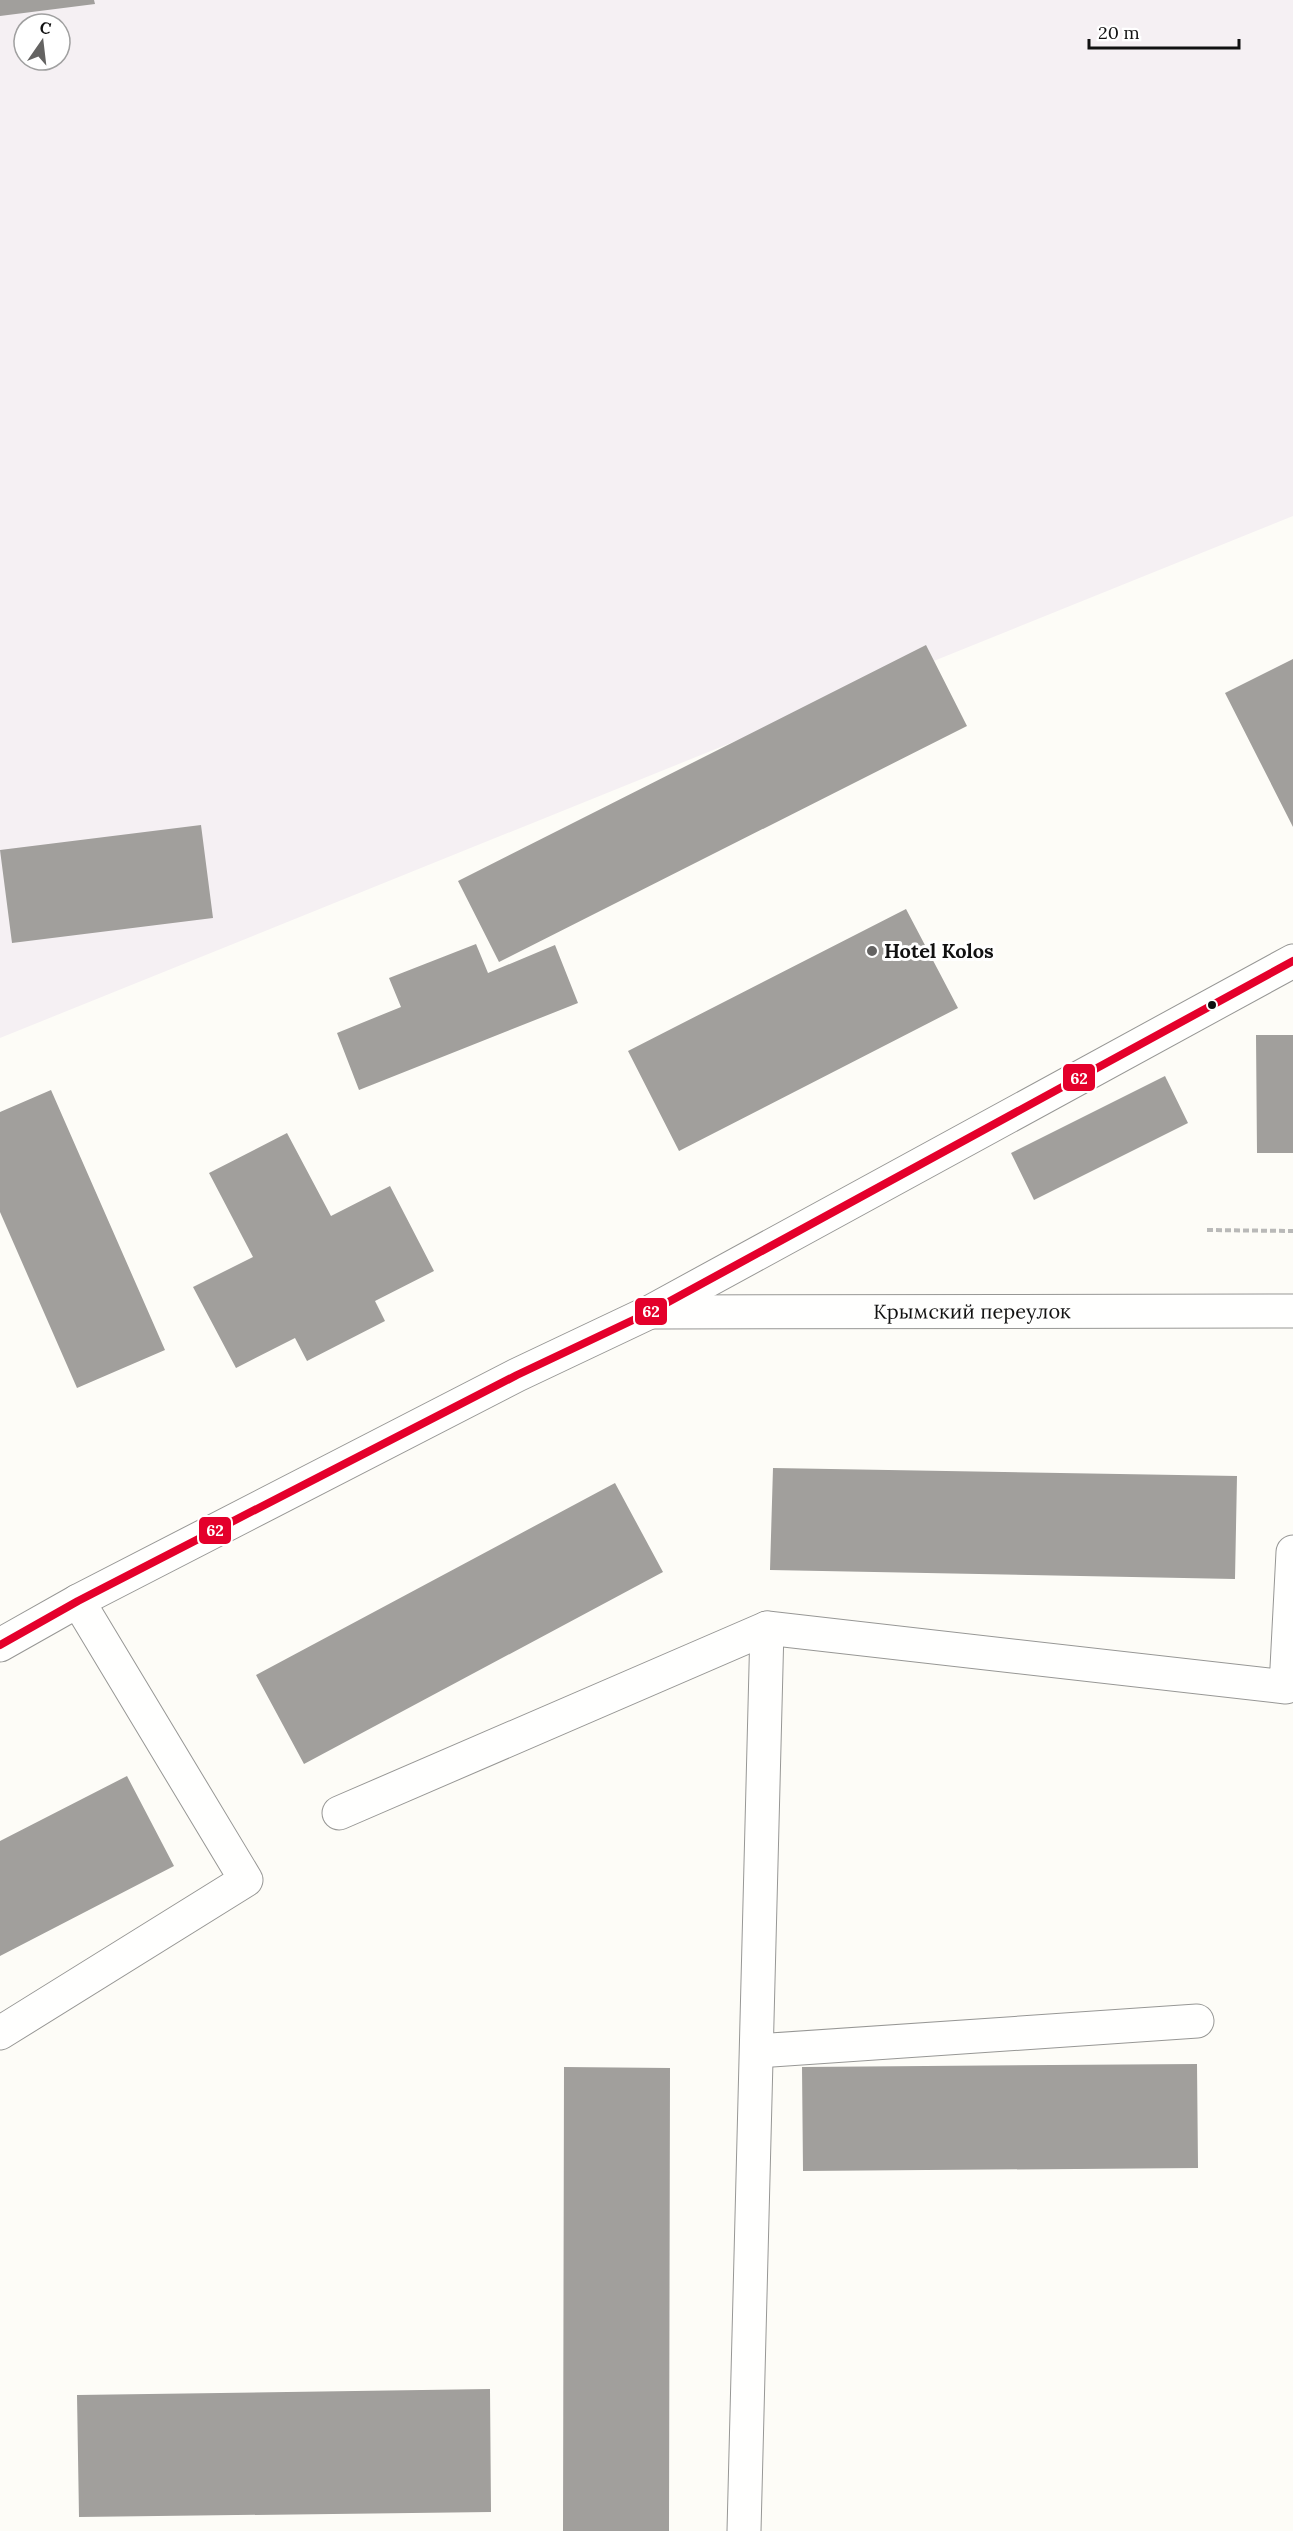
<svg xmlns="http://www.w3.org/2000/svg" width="1293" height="2531" viewBox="0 0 1293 2531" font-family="Lora,serif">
  <rect width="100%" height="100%" fill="#fdfcf7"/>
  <!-- industrial -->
  <path fill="#f5f0f3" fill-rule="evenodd" d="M0,0h1293v516l-1293,522zM24,24h36v36h-36z"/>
  <!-- building -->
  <path fill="#a19f9c" d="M0,0h94l1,4 -95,12z
    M926,645l41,81 -468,236 -41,-81z
    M1293,659v168l-68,-134z
    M201,825l12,93 -201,25 -12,-93z
    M906,909l52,99 -279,143 -51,-100z
    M476,944l12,29 67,-28 23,58 -219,87 -22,-57 64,-26 -12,-29z
    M1256,1035h37v118h-36z
    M1165,1076l23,47 -154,77 -23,-47z
    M51,1090l114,260 -88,38 -77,-176v-100z
    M287,1133l44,83 59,-30 44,85 -59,30 10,20 -78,40 -12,-23 -59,30 -43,-81 60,-30 -44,-84z
    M773,1468l464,8 -2,103 -465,-9z
    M615,1483l48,89 -359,192 -48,-89z
    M127,1776l47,90 -174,90v-115z
    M1197,2064l1,104 -395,3 -1,-104z
    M564,2067l106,1 -1,463h-106z
    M490,2389l1,123 -412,5 -2,-122z"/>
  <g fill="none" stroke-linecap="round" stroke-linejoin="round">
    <defs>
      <g id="minor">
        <path id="s1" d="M654,1312l639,-1"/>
        <path d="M0,1645l78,-44 439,-226 133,-63 643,-351"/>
        <path d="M339,1813l428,-185 519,59 7,-135"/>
        <path d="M0,2033l246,-153 -168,-279"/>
        <path d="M757,2051l440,-30"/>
        <path d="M744,2531l23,-903"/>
      </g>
    </defs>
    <!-- minor casing -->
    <use href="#minor" stroke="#979795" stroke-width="35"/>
    <!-- path -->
    <path stroke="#b9b9b8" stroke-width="4" stroke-dasharray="6 3" stroke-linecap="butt" d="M1207,1230l86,1"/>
    <!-- minor -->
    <use href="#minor" stroke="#fffffe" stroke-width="33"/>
    <defs>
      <path id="bus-1" d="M0,1645l78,-44 439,-226 133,-63 643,-351"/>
    </defs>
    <!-- bus-1 casing -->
    <use href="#bus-1" stroke="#fff" stroke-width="12"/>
    <!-- bus-1 -->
    <use href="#bus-1" stroke="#e4002b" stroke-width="8"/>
  </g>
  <!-- markers -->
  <circle fill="#646362" stroke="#fff" stroke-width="2" cx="872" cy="951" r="6"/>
  <circle fill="#111" stroke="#fff" stroke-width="2" cx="1212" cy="1005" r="5"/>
  <g text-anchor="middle" stroke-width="6" stroke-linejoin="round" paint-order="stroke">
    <!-- poi labels -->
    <g font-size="20" font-weight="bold" fill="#111" stroke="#fff" text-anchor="start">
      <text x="884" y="958">Hotel Kolos</text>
    </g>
    <!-- street labels -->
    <g font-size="20" fill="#111" stroke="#fff">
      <text dy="7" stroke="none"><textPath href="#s1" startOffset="318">Крымский переулок</textPath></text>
    </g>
  </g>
  <g stroke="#fff" stroke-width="2">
    <rect x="1062" y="1063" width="34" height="29" rx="6" fill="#e4002b"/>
    <rect x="634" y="1297" width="34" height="29" rx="6" fill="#e4002b"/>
    <rect x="198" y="1516" width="34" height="29" rx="6" fill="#e4002b"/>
  </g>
  <g font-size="16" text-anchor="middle" font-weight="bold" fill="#fff">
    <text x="1079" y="1084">62</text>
    <text x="651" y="1317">62</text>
    <text x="215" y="1536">62</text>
  </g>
  <!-- north arrow -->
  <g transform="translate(42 42) rotate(14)"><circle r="28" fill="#ffffff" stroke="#a0a0a0" stroke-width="1.5"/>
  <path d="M0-4.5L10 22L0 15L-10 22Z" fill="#646362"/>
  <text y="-9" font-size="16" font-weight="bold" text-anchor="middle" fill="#111111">С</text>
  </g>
  <!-- scale -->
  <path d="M1089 39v9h150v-9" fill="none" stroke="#111111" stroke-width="3"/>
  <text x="1098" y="39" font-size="18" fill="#111111" stroke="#ffffff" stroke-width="4.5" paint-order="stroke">20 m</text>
</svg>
